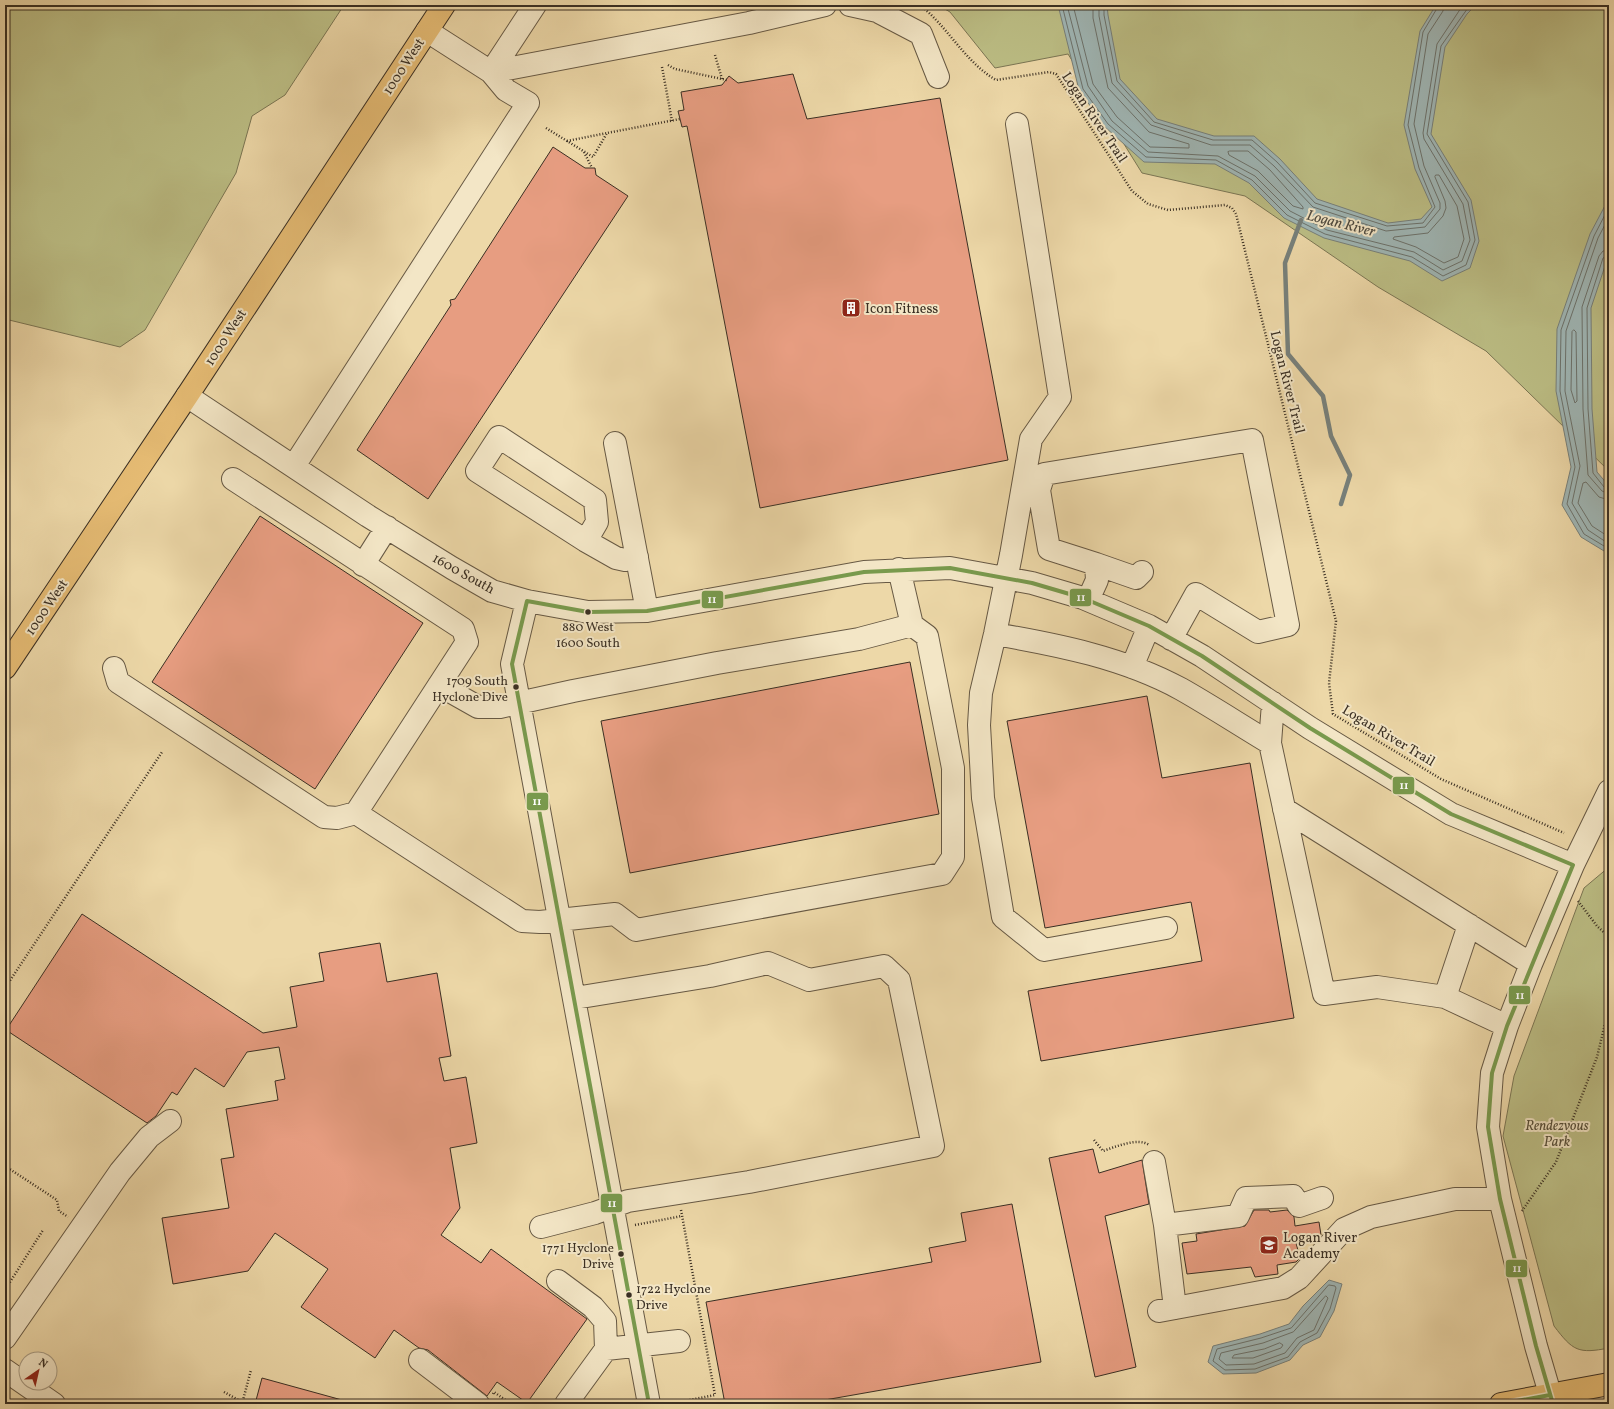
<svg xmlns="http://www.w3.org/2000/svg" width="1614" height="1409" viewBox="0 0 1614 1409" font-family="Vollkorn,serif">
  <rect width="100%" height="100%" fill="#edd8a8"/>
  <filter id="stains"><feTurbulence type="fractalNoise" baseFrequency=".005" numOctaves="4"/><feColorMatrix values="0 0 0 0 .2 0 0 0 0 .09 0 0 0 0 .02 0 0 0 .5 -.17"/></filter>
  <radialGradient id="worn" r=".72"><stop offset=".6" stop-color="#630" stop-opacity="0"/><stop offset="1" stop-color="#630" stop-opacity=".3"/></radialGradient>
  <!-- green -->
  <path fill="#bcbe85" stroke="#7b7654" d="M5,5h339l-59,90 -33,21 -16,57 -91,157 -25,17 -115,-28z
    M938,5h671v466l-123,-120 -108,-64 -133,-91 -103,-23 -74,-119 -73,14 -45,-56z
    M1609,867v481c-31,6 -36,3 -55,-22l-51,-190 11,-60 70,-188z"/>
  <!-- water -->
  <path fill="#9fb6b5" stroke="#77807b" d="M1058,5h49l1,10 12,64 37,40 57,17h40l26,23 37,40 71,24 33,-4 11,-12 -17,-38 -11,-44 16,-94 16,-26h40l-9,9 -22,33 -14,87 40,66 8,41 -9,27 -28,13 -32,-20 -86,-23 -40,-20 -35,-35 -34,-19 -71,-2 -39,-35 -26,-37z
    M1609,198v56l-18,54 1,101 5,63 12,14v68l-28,-17 -19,-32 9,-38 -15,-76 1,-62 33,-95z
    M1329,1280l13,4 -8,27 -14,26 -17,8 -13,15 -34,13 -33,1 -15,-12 5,-16 47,-12 29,-10 14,-18z"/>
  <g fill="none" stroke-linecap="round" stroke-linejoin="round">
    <!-- shore -->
    <path stroke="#6c726c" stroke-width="1" d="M1062,5l21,84 25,35 38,33 70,3 36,20 35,35 38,19 87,23 31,19 23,-11 9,-25 -7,-38 -41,-68 14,-88 29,-41
      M1067,5l21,81 24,35 36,31 70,4 37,20 35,35 37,19 87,22 29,18 19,-9 8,-21 -7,-36 -39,-65 -1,-6 14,-89 26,-39
      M1073,5l20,79 24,33 33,30 39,1v-4l-40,-12 -41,-44 -15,-70v-13
      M1099,5v11l13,67 39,42 60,20h39l24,21 39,41 73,24 39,-4 15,-18v-6l-16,-37 -10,-42 14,-90 15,-23 1,-6
      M1104,5v10l13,66 37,41 59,18h39l25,22 38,41 72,23 36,-3 12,-16 -16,-39 -11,-43 15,-93 16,-27
      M1230,151h18l22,19 33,37v2l-10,-3 -35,-35 -29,-16 -1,-3z
      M1436,175h3l18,31 7,33 -6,18 -14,6 -28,-16 -23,-8 1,-2 34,-4 15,-17 3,-8 -1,-7 -10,-24z
      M1609,207l-15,29 -33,94 -1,61 15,76 -8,37 17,30 25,15
      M1609,217l-11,21 -32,93 -1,60 15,75 -8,37 16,27 21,14
      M1327,218l14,5 1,3 -13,-2 -5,-3z
      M1609,250l-6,1 -4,5 -17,51 1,102 5,66 14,16 7,3
      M1609,255l-6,3 -16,50 1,101 5,64 11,14 5,2
      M1574,330l2,2 1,69 -2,2 -4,-13 1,-58z
      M1609,500l-10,-3 -13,-15 -3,1 -5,20 14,23 17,11
      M1329,1285l6,1 1,2 -6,21 -13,24 -17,9 -12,15 -33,12 -30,1 -12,-9 4,-12 44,-11 30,-10z
      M1326,1296l2,2 -14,32 -17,8 -12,15 -31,11 -28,1 -7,-6 2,-6 42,-10 30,-11z
      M1280,1343l3,2 -2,3 -28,10h-21l2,-3 30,-6z"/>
    <!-- stream -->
    <path stroke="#77807b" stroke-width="4.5" d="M1301,220l-16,43 3,91 35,42 8,40 19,39 -9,29"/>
  </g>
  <!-- building -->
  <path fill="#e79d81" stroke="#3a2f23" d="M793,74l14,45 133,-21 68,362 -248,48 -73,-382 -5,1 -4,-16 6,-1 -3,-18 41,-7 7,-9 9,7z
    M553,147l32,21h10l1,7 32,21 -200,303 -71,-49 94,-145 -1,-5 5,-1z
    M260,516l163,107 -108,166 -163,-107z
    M910,662l29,152 -309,59 -29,-152z
    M1147,696l15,82 88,-15 44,255 -253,43 -13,-70 174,-30 -11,-59 -146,26 -38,-207z
    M82,914l181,119 34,-6 -7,-40 34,-6 -5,-28 61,-10 7,39 50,-9 14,83 -12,2 5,23 22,-4 11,66 -27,5 10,60 -19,27 40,28 10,-14 96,70 -60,84 -30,-21 -10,14 -59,-46 -9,-2 -25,-18 -19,28 -74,-51 27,-38 -53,-36 -27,38 -75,13 -11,-66 67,-10 -8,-49 13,-2 -8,-48 52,-9 -3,-19 10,-2 -6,-32 -32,5 -23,35 -29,-19 -18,27 -5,-3 -16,24 -9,7 -141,-93z
    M1093,1149l6,24 43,-13 7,44 -44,12 31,151 -41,10 -46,-219z
    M1012,1204l29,158 -239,42h-77l-19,-102 226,-40 -3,-14 37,-7 -5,-28z
    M1254,1210h15l1,2 17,-2 7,7 1,9 24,-4 2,13 -4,5 -21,3 4,15 -4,4 -19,3 1,9 -23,3 -4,-10 -64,7 -5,-31 15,-2 -1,-7 49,-8z
    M262,1378l80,22v4h-87z"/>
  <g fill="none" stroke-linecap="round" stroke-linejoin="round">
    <defs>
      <path id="minor" d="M850,5l27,6 44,23 17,43
        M491,72l258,-49 76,-18
        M491,72l44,-67
        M1017,124l43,273 -29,42 -20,116 -16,79 -14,59 -2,32 4,73 20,119 41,33 122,-22
        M187,396l181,120 84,52 40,23 35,10 61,11 59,-1 217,-39 86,-4 82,15 51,15 66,28 53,30 108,72 141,86 122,51
        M615,443l32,168
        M294,466l234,-363 -22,-13 -15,-18 -64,-41
        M233,479l230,150 4,13 -111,171
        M586,541l11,-19 -2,-22 -96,-63 -22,34 109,70 30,17 9,2 12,-3
        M1096,564l40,14 6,-6
        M363,565l24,-38
        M1088,600l9,-20 -1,-16 -47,-15 -10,-59 5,-16 208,-34 36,185 -30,7 -62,-38 -25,45
        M527,601l-15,63 137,740
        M995,634c64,11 129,24 186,55 30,17 59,36 89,54
        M1132,667l17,-41
        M114,668l4,14 206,135 13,1 19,-5 166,108 18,1 75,-8 21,16 306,-56 11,-17v-89l-26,-132 -15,-11 -13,-56
        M439,685l39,22h22l73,-16 144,-28 142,-24 53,-14
        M1273,703l-3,40 54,251 53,-7 68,10 62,29
        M1284,809l247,155
        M1445,997l24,-72
        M1154,1162l11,63
        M541,1227l54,-14 33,-12 121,-19 184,-36 -34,-166 -15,-14 -75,14 -41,-17 -58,13 -135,22
        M558,1281l35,26 12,14 1,28 73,-8
        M1175,1308l-10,-83 73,-9 8,-18 47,-2 6,10 23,-8
        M1159,1311l124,-23 16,-10 45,-49 27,-12 84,-18h45
        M5,1338l115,-166 29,-35 21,-16
        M420,1360l58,44
        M5,1370l49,34
        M566,1404l40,-55
        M1553,1404l-17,-58 -36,-147 -12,-72 4,-54 15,-47 24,-62 42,-99 36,-74"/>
      <path id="major" d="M5,668l182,-272 257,-391"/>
      <path id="highway" d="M1501,1404l108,-20"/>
    </defs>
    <!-- minor casing -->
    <use href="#minor" stroke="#675944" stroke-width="24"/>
    <!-- major casing -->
    <use href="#major" stroke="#3a2f23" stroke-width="24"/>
    <!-- highway casing -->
    <use href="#highway" stroke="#3a2f23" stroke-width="24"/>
    <!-- path -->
    <path stroke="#3a2f23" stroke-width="2.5" stroke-dasharray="1 2" stroke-linecap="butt" d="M920,5c28,22 45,57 76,75l53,-8 7,2 76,117 16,13 20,6 57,-5 7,3 4,6 100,407 -7,62 4,31 108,65 123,54
      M715,55l7,24
      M668,65l7,4 52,11
      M662,67l10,54
      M546,128l47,29 14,-24 73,-14
      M567,141l40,-8
      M584,152l8,16
      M1606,850l3,-7
      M1578,901l19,25 12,11
      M5,988l157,-236
      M1094,1140l9,11c12,-4 35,-14 46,-6
      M5,1166l52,34 2,11 9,6
      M1522,1211l34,-49 41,-105 12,-50
      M635,1225l47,-9
      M5,1290l38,-60
      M224,1392l18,10
      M493,1394l1,-2 17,12
      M242,1404l9,-34
      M669,1404l46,-9 -34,-185"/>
    <!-- minor -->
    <use href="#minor" stroke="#f3e6c6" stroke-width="22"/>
    <!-- major -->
    <use href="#major" stroke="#e6bc74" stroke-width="22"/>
    <!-- highway -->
    <use href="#highway" stroke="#e6bc74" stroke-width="22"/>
    <defs>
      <path id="bus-1" d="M527,601l61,11 59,-1 217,-39 86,-4 82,15 51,15 66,28 53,30 108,72 141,86 122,51
        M527,601l-15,63 137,740
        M1501,1404l49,-9
        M1553,1404l-17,-58 -36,-147 -12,-72 4,-54 15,-47 66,-161"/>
    </defs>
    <!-- bus-1 casing -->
    <use href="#bus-1" stroke="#f3e6c6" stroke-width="7"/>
    <!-- bus-1 -->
    <use href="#bus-1" stroke="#799a4d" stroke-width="4"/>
  </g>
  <!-- icons -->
  <defs>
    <symbol id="building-square" viewBox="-11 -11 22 22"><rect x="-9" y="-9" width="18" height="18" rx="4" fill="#8f2418" stroke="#f3e6c6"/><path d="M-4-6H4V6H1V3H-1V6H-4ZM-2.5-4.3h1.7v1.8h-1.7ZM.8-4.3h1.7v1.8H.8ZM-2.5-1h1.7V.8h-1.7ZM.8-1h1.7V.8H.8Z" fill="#fff"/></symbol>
    <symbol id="school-square" viewBox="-11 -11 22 22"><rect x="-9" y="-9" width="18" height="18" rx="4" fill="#8f2418" stroke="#f3e6c6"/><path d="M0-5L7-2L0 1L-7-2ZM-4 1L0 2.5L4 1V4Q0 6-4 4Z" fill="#fff"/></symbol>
  </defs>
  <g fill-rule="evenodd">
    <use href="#building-square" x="840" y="297" width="22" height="22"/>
    <use href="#school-square" x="1258" y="1234" width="22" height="22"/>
  </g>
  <!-- markers -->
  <g fill="#3a2f23" stroke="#f3e6c6" stroke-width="1.5">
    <circle cx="588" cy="612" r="3.5"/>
    <circle cx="516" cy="687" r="3.5"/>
    <circle cx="621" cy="1254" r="3.5"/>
    <circle cx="629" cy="1295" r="3.5"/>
  </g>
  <g text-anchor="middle" stroke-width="4" stroke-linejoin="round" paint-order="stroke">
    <!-- bus labels -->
    <g font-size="13" fill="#3a2f23" stroke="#f3e6c6" text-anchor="end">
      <text x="588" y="631" text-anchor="middle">880 West<tspan x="588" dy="16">1600 South</tspan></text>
      <text x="508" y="685">1709 South<tspan x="508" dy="16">Hyclone Dive</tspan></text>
      <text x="614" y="1252">1771 Hyclone<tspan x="614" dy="16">Drive</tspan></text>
      <text x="636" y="1293" text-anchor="start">1722 Hyclone<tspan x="636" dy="16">Drive</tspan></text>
    </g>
    <!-- street labels -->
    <g font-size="14" fill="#3a2f23" stroke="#f3e6c6">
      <text transform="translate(403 66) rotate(-57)" y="5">1000 West</text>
      <text transform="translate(1095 117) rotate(56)" y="5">Logan River Trail</text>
      <text transform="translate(225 337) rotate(-57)" y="5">1000 West</text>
      <text transform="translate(1288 382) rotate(76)" y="5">Logan River Trail</text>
      <text transform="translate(464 573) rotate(29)" y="5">1600 South</text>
      <text transform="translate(46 607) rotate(-56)" y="5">1000 West</text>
      <text transform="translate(1389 735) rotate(31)" y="5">Logan River Trail</text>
    </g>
    <!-- poi labels -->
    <g font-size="14" fill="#3a2f23" stroke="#f3e6c6" text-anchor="start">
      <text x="865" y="313">Icon Fitness</text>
      <text x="1283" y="1242">Logan River<tspan x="1283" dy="16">Academy</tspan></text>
    </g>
    <!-- park labels -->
    <g font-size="14" font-style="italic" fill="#544c37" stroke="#f3e6c6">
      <text x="1557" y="1130">Rendezvous<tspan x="1557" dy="16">Park</tspan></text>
    </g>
    <!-- water labels -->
    <g font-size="15" font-style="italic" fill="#4e4a40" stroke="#f3e6c6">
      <text transform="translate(1341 223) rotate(14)" y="5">Logan River</text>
    </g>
  </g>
  <g stroke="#f3e6c6" stroke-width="1.5">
    <rect x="1069" y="588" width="23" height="19" rx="4" fill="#799a4d"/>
    <rect x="701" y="590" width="23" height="19" rx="4" fill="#799a4d"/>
    <rect x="1392" y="776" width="23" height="19" rx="4" fill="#799a4d"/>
    <rect x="526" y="792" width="23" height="19" rx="4" fill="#799a4d"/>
    <rect x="1508" y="985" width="23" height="20" rx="4" fill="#799a4d"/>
    <rect x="600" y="1193" width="23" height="20" rx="4" fill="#799a4d"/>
    <rect x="1505" y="1259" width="23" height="19" rx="4" fill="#799a4d"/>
  </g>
  <g font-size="11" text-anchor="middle" font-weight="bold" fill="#fff">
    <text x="1081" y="601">11</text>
    <text x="712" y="603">11</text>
    <text x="1404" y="789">11</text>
    <text x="537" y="805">11</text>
    <text x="1520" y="999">11</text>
    <text x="612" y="1207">11</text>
    <text x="1517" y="1272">11</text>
  </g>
  <!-- margin -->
  <rect width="1614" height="1409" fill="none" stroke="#edd8a8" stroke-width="20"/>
  <rect x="6" y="6" width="1602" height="1397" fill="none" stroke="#3a2f23" stroke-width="2"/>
  <rect x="10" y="10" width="1594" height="1389" fill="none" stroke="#3a2f23"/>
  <!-- north arrow -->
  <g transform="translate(38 1371) rotate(34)"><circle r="19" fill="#f3e6c6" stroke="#a99d85"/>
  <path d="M0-3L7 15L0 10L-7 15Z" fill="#8f2418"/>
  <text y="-6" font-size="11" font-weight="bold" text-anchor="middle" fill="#3a2f23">N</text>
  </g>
  <rect width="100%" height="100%" filter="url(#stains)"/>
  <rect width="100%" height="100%" fill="url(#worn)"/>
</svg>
